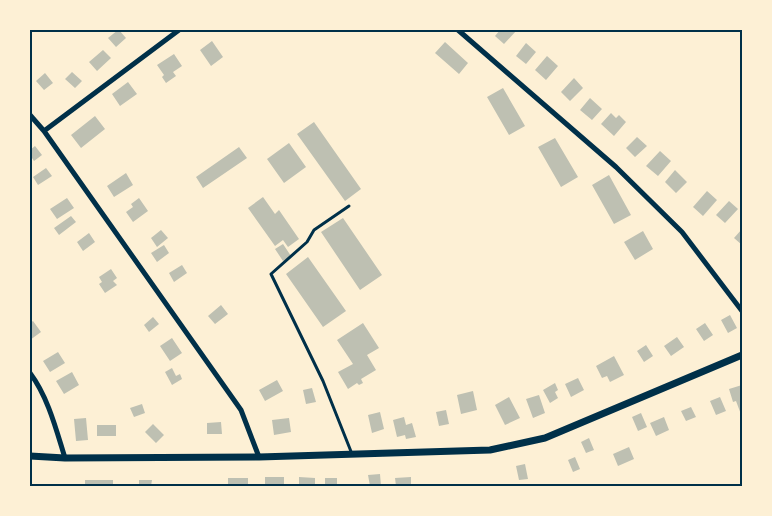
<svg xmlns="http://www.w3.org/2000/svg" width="772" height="516" viewBox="0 0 772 516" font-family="'PT Sans',sans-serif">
  <rect width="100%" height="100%" fill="#fdf0d5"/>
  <!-- building -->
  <path fill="#bec0b2" d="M118,30h1l7,8 -10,9 -8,-9z
    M500,30h17l-13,14 -9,-8z
    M212,41l11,16 -12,9 -11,-16z
    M445,42l23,21 -9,11 -24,-21z
    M526,43l10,9 -10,12 -10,-8z
    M103,50l8,8 -14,13 -8,-9z
    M174,54l8,12 -9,6 3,4 -10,7 -4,-6 2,-2 -7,-10z
    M547,56l11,10 -12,14 -11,-10z
    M72,72l10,9 -7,7 -10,-9z
    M45,73l8,10 -9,7 -8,-9z
    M574,78l9,10 -13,13 -9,-9z
    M128,82l9,12 -17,12 -8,-12z
    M503,88l22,38 -16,9 -22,-38z
    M590,98l12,11 -10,11 -12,-10z
    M611,113l5,5 3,-3 7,7 -12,14 -13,-12z
    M95,116l10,13 -24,19 -10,-13z
    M314,122l47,67 -16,12 -48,-67z
    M637,137l10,9 -12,11 -9,-9z
    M555,138l23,39 -17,10 -23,-40z
    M289,143l17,24 -22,16 -17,-24z
    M35,146l7,9 -8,6 -2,-3 -2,2v-10z
    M239,147l8,11 -44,30 -7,-11z
    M660,151l11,10 -13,15 -12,-10z
    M46,168l6,8 -14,9 -5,-8z
    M675,170l12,12 -11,11 -11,-11z
    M126,173l7,12 -19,12 -7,-11z
    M609,175l22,40 -17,9 -22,-39z
    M707,191l10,9 -14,16 -10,-9z
    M263,197l12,17 4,-4 20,29 -11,8 -5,-7 -8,6 -27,-38z
    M67,198l7,10 -17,11 -7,-10z
    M139,198l9,13 -15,11 -7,-10 7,-5 -2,-3z
    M729,201l9,8 -13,14 -9,-8z
    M71,216l5,6 -17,13 -5,-7z
    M343,218l39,57 -22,15 -39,-58z
    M742,229v16l-8,-7z
    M161,230l7,8 -11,9 -6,-9z
    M643,231l10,18 -18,11 -11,-18z
    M89,233l6,9 -12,9 -6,-9z
    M283,244l8,12 -8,5 -8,-12z
    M164,245l5,8 -12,9 -6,-9z
    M308,257l38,54 -23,16 -37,-53z
    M182,265l5,8 -13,9 -5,-9z
    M111,269l6,9 -4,3 4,4 -12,8 -6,-9 3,-2 -3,-5z
    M221,305l7,9 -13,10 -7,-8z
    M730,315l7,13 -9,5 -7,-13z
    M153,317l6,7 -10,8 -5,-7z
    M33,321l8,11 -11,8v-17z
    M363,323l16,25 -12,7 9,15 -15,9 2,4 -4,2 -2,-2 -9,6 -10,-17 15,-8 -16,-24z
    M705,323l8,12 -9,6 -8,-12z
    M677,337l7,10 -13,9 -7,-10z
    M172,338l10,15 -12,8 -10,-15z
    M646,345l7,11 -9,6 -7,-11z
    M58,352l7,11 -15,9 -7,-11z
    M614,356l10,19 -14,7 -3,-6 -5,2 -6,-12z
    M172,368l4,8 4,-2 2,5 -10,6 -7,-13z
    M72,372l7,13 -15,9 -8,-13z
    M578,378l6,12 -13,7 -6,-13z
    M277,380l6,11 -18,10 -6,-11z
    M555,383l3,7 -3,2 3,6 -8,5 -7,-13z
    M742,385v32l-6,-16 -3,1 -4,-13z
    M312,388l4,14 -10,2 -3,-14z
    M473,391l4,19 -16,4 -4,-19z
    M539,395l6,18 -12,5 -7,-19z
    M509,397l11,21 -15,7 -10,-20z
    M720,397l6,14 -10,4 -6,-14z
    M142,404l3,9 -11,4 -4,-9z
    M691,407l5,10 -10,4 -5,-10z
    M446,410l3,14 -10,2 -3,-14z
    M380,412l4,17 -12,4 -4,-18z
    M641,413l6,14 -9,4 -6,-14z
    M404,417l2,8 6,-2 4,14 -10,2 -1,-4 -8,2 -4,-17z
    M664,417l5,13 -13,6 -6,-13z
    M86,418l2,22 -12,1 -2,-22z
    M289,418l2,14 -17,3 -2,-15z
    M221,422l1,12h-15v-11z
    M153,424l11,11 -8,8 -11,-11z
    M97,425h19v11h-19z
    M589,438l5,12 -8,3 -5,-11z
    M629,447l5,12 -16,7 -5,-12z
    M575,457l5,12 -7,3 -5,-12z
    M525,464l3,15 -9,1 -3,-14z
    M380,474l1,12h-11l-2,-11z
    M265,477h19v9h-19z
    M299,477l16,1v8h-16z
    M411,477v9h-15l-1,-8z
    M228,478h20v8h-20z
    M325,478h12v8h-12z
    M85,480h28v6h-28z
    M139,480h13l-1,6h-12z"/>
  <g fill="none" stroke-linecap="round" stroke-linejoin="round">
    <!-- service -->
    <path stroke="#003049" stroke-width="3" d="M349,206l-35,24 -7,12 -36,32 52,107 29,73"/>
    <!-- minor -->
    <path stroke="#003049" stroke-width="5" d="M458,30l158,137 66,65 60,79
      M30,115l14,16 197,279 18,47
      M44,131l135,-101
      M30,373c18,24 26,56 35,85"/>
    <!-- tertiary -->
    <path stroke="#003049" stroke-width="7" d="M30,456l35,2 194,-1 231,-7 55,-12 197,-83"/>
  </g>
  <!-- border -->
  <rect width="772" height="516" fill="none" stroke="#fdf0d5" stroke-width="62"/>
  <rect x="31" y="31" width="710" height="454" fill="none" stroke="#003049" stroke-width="2"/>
</svg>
